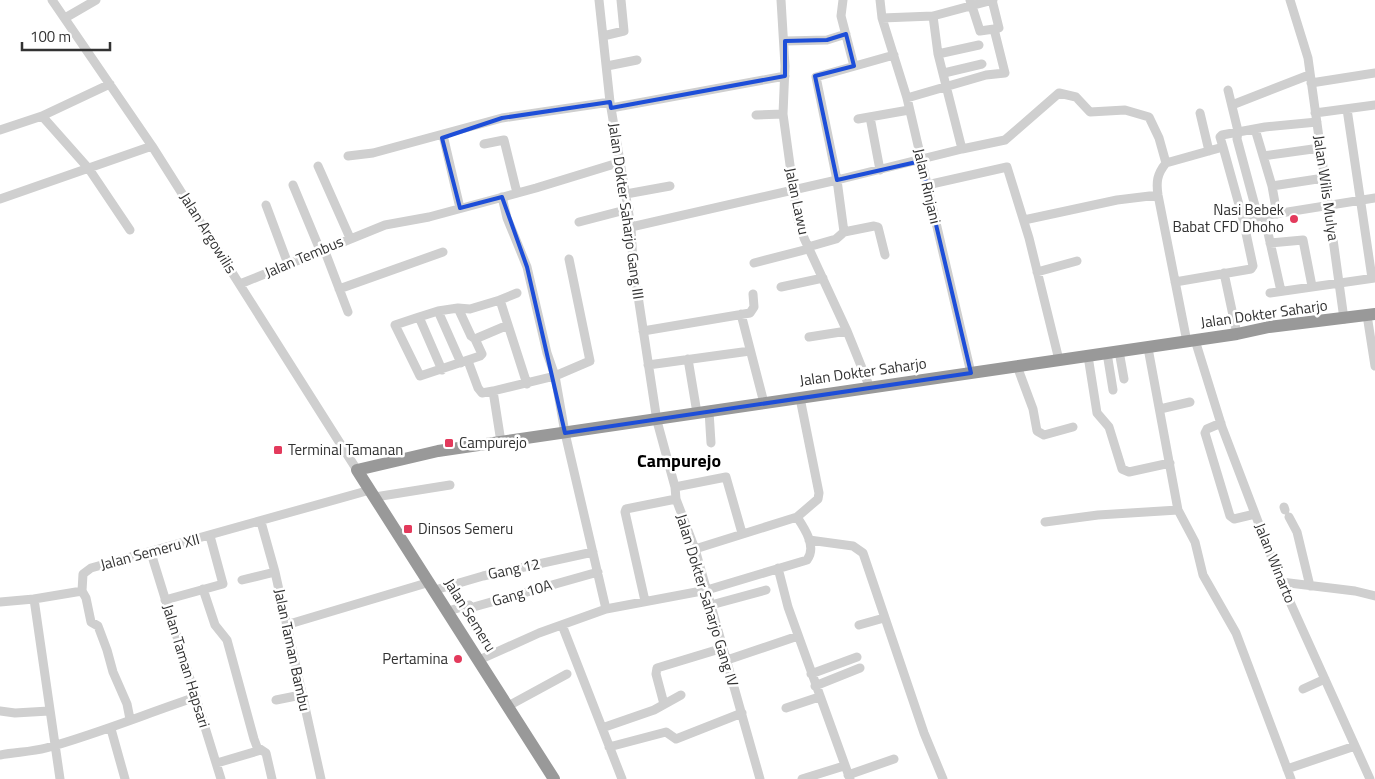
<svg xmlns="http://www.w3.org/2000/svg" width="1375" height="779" viewBox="0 0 1375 779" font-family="'Titillium Web',sans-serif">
  <rect width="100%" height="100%" fill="#fff"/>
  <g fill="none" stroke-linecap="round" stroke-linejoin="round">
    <!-- minor -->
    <path stroke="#cfcfcf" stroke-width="9" d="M52,0l100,146 205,324
      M599,0l11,102 21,125 2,36 24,158 18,66 1,12 19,50 65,230
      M781,0l4,66 -2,48 14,102 7,22 43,93 23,57
      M843,0l-2,16 13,50
      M880,0l2,18 25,80 64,275
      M992,0l7,28 -5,1
      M1290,0l18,58 36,261
      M65,18l31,-18
      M882,18l51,-2 60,-16
      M603,36l21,-5 -3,-31
      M785,41l42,-1 19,-6
      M938,54l41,-9
      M894,55l-78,22 21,103 125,-31 -24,-95 -5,-38
      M607,66l30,-6
      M944,73l38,-9
      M1311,83l64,-10
      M1228,90l10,41 -1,8 21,78
      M907,98l79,-23 19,-2 -11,-44 -14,2 -10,-31
      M1232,105l77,-30
      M611,108l174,-32
      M1347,109l25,169
      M1200,113l9,38
      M1315,113l60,-8
      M756,115l27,-1
      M42,116l47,53 41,61
      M870,117l10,53
      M858,119l51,-9
      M1255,129l17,57 5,28
      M0,130l42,-14 68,-32
      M443,135l17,73
      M484,144l20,-4 13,53
      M1223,147l-3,-10 2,-2 43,-8 52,-5
      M962,149l43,-9 54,-47 17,4 14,15 35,-2 24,7 10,21 7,25c-9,11 -10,19 -8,32l29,147
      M348,156l25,-3 129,-35 108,-16
      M1263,156l57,-8
      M1166,163l57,-16 20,72 10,47 -2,3 -76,13
      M318,166l32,72
      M293,185l27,65
      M927,185l80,-18 22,71 30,122
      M1272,186l52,-8
      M626,194l44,-8
      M502,197l5,21 20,49 20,86 8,23 10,57 41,176
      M0,199l152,-53
      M266,205l22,59
      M1264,215l17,76
      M1243,219l132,-21
      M1024,220l93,-20 41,-5
      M579,222l50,-13
      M631,227l206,-47 7,52 30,-6 4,1 7,28
      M1270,243l33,-3 9,46
      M808,247l28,-8 8,-7
      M324,249l24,63
      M754,263l54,-14
      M1037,272l40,-11
      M1224,273l13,61
      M240,284l145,-59 44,-8 107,-29 85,-26
      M781,287l42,-9
      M339,289l104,-37
      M1270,293l105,-15
      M500,300l17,-7
      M458,308l13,28 4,3 33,-14
      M438,311l-19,6 23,53
      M741,314l23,89
      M1367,315l8,51
      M419,317l-24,8 25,51 60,-20 2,-2 -7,-15
      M643,331l107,-18 4,-6 -1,-13
      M809,337l38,-6
      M1195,340l27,87 59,155 89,197
      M1148,348l30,162 17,32 8,33 33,58 55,146
      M1119,351l5,28
      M1107,353l6,37
      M1088,356l9,57 12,14 13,42 7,3 41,-9
      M688,359l9,54
      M468,361l10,27 4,5 11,-2
      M461,363l-23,-52 20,-3 12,1 30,-9 27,84
      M648,365l102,-14
      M1017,366l16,43 4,22 7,4 29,-8
      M1160,409l30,-7
      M709,411l2,32
      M1221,423l-14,6 -2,4 25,83 4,3 21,-5
      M501,442l-8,-51 62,-15 35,-15 -21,-102
      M675,487l51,-10 16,56
      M375,497l75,-12
      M1284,507l1,3
      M1289,517l8,15 13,54
      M261,522l14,50 46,207
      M1045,522l53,-7 80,-5
      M809,540l44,6 10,7 61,180 19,46
      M695,549l102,-32 21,-18 1,-6 -19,-95
      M151,553l70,226
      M778,568l10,39 62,172
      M242,580l33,-8
      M1281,582l74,9 20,5
      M203,589l12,36 12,15 27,99 3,8 9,6 6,26
      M435,590l48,-14 110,-24
      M82,591l4,7 5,24 7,4 9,24 6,22 14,32 3,15
      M165,600l58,-16 -13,-48
      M645,601l-20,-89 1,-3 50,-10
      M0,602l34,-3
      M711,605l55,-15
      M448,611l21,-6 1,3 128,-36
      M286,625l144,-43
      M562,625l60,154
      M859,625l25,-7
      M479,660l60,-27 67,-24 101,-19 100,-30c10,-13 -2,-31 -10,-43
      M727,660l71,-24
      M811,674l46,-17
      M815,686l45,-18
      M1303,689l22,-10
      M276,700l25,-5
      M664,704l-8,-30 1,-6 66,-20
      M508,706l59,-32
      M786,708l33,-11
      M0,711l15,2 34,-2
      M602,728l52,-18 27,-15
      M111,729l14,50
      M609,747l57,-15 10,7 66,-26
      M0,755c15,-3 31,-3 46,-7 51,-14 99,-34 150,-51
      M217,763l44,-13
      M1287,769l68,-23
      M848,775l46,-16
      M60,779l-26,-180 48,-8 1,-17 8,-6 279,-78
      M802,779l42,-13"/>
    <!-- highway -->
    <path stroke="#999" stroke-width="12" d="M554,779l-197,-309 81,-19 799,-117 32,-7 106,-13"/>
  </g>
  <!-- marked area -->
  <path fill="none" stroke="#1d4ed8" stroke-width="4" stroke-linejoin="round" d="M846,34l8,32 -39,10 22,104 84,-19 50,212 -406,60 -38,-166 -25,-70 -42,11 -18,-70 60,-20 108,-16 1,6 174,-32v-35l42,-1z"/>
  <!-- markers -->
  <g fill="#e33a5c" stroke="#fff" stroke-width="2">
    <circle cx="1294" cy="219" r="5"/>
    <rect x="444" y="438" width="10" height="10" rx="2.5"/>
    <rect x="273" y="445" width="10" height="10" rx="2.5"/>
    <rect x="403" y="524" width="10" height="10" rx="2.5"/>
    <circle cx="458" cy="659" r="5"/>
  </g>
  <g text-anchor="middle" stroke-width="5" stroke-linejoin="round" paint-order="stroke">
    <!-- street labels -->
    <g font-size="15" fill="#323232" stroke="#fff">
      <text transform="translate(927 186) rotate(77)" y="5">Jalan Rinjani</text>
      <text transform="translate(1326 188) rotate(82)" y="5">Jalan Wilis Mulya</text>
      <text transform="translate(797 201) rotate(78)" y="5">Jalan Lawu</text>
      <text transform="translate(626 211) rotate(82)" y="5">Jalan Dokter Saharjo Gang III</text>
      <text transform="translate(208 233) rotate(58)" y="5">Jalan Argowilis</text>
      <text transform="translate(304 257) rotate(-23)" y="5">Jalan Tembus</text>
      <text transform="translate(1264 314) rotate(-8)" y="5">Jalan Dokter Saharjo</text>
      <text transform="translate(863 372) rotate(-8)" y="5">Jalan Dokter Saharjo</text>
      <text transform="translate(150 552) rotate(-15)" y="5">Jalan Semeru XII</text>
      <text transform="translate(1275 563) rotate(68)" y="5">Jalan Winarto</text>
      <text transform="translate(514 569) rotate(-12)" y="5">Gang 12</text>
      <text transform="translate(522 593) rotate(-16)" y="5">Gang 10A</text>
      <text transform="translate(707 600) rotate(73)" y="5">Jalan Dokter Saharjo Gang IV</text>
      <text transform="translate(470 615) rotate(58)" y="5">Jalan Semeru</text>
      <text transform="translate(292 650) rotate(78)" y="5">Jalan Taman Bambu</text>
      <text transform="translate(186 666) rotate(73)" y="5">Jalan Taman Hapsari</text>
    </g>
    <!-- poi labels -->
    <g font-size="15" fill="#323232" stroke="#fff" text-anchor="start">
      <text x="1284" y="215" text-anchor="end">Nasi Bebek<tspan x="1284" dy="17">Babat CFD Dhoho</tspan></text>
      <text x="459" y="448">Campurejo</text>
      <text x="288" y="455">Terminal Tamanan</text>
      <text x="418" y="534">Dinsos Semeru</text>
      <text x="448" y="664" text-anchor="end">Pertamina</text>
    </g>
    <!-- quarter labels -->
    <g font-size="18" font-weight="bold" fill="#000" stroke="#fff">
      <text x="679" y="467">Campurejo</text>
    </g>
  </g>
  <!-- scale -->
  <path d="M22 42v8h88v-8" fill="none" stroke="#323232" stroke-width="2.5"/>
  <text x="30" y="42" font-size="15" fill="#323232" stroke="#ffffff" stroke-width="4" paint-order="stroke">100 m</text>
</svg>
